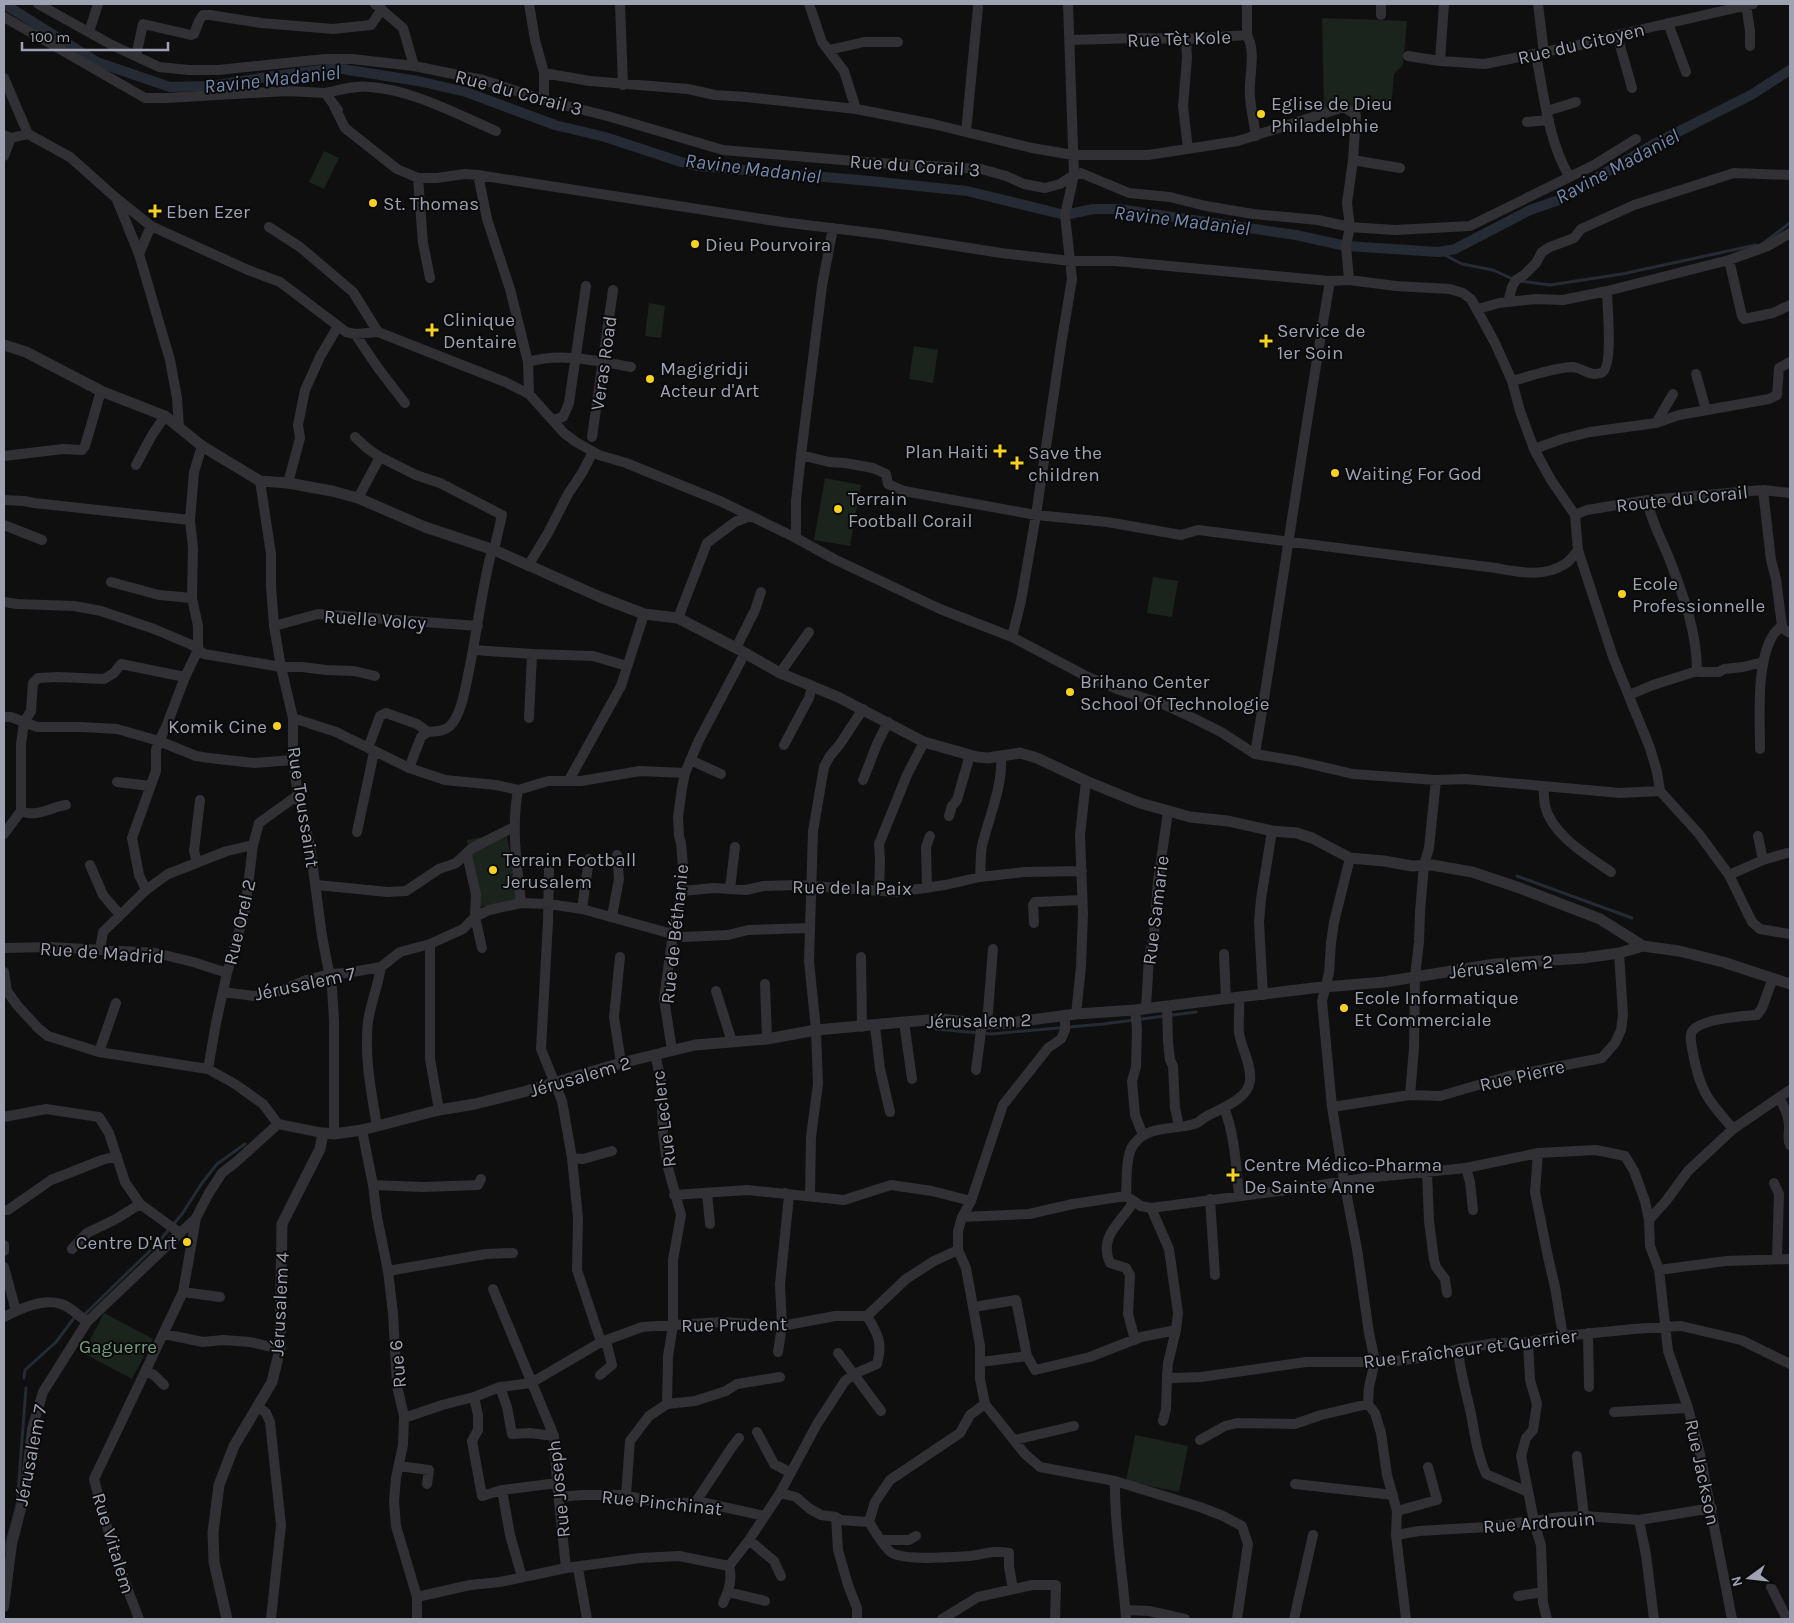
<svg xmlns="http://www.w3.org/2000/svg" width="1794" height="1623" viewBox="0 0 1794 1623" font-family="Karla,sans-serif">
  <rect width="100%" height="100%" fill="#0f0f10"/>
  <!-- green -->
  <path fill="#1b231d" d="M1322,18l85,3 -4,44 -9,9 -3,35 -67,-1z
    M324,151l15,7 -15,31 -15,-7z
    M649,303l16,3 -4,32 -16,-2z
    M914,346l24,4 -5,33 -24,-4z
    M825,478l36,7 -11,61 -36,-6z
    M1153,577l25,4 -6,36 -25,-4z
    M506,833l14,66 -40,8 -13,-67z
    M104,1313l49,26 -21,40 -49,-26z
    M1135,1435l53,11 -9,46 -53,-11z"/>
  <g fill="none" stroke-linecap="round" stroke-linejoin="round">
    <!-- stream -->
    <path stroke="#252b34" stroke-width="3" d="M1762,244l28,-21
      M1439,252l23,12 31,6 22,10
      M1521,281l29,4 72,-11 134,-29
      M1517,876l115,42
      M936,1029l55,5 112,-10 93,-12
      M24,1378l1,-8 31,-28 18,-24 11,-4 71,-69 26,-31 20,-31 15,-19 28,-20
      M4,1553l13,-48 9,-117"/>
    <!-- canal -->
    <path stroke="#252b34" stroke-width="10" d="M4,4l93,58 73,25 41,-1 63,-10 62,-8 82,13 48,11 89,33 50,12 76,25 17,4 172,15 97,10 98,24 28,-6h25l178,26 50,11 93,6 16,-3 75,-39 29,-10 95,-56 97,-49 39,-25"/>
    <!-- minor -->
    <path stroke="#303035" stroke-width="10" d="M38,4l74,41 47,22 30,3h29l107,-11h27l62,7 69,14 61,20 67,17 112,33 155,13 103,6 25,7 18,8 21,4 15,-4 14,-9 7,-2 48,20 41,4 36,9 47,8 65,6 32,7 45,3 75,-4 124,-61 42,-26
      M375,4l28,24 11,38
      M529,4l6,36 9,33v27
      M620,4l3,81
      M809,4l13,38 22,29 12,38
      M1381,4v11
      M1538,4l6,49
      M1746,4l4,27v15
      M4,17l141,81h21l121,-7 38,2 13,17
      M1668,23l18,49
      M89,32l9,-28
      M1247,35v-31
      M1617,35l15,53
      M1186,39l1,19 -4,48 5,43
      M1070,40l69,-2 47,1 61,-4c10,19 1,42 3,62 1,13 4,26 6,39
      M829,50l35,-8h34
      M1536,55c8,40 12,85 33,121
      M136,56l7,-32 48,11 3,-1 5,-13 4,-6h7l51,8 72,6 38,-4 11,-16
      M1408,56l32,5 45,3 104,-21 28,-8 136,-31
      M1440,61l4,-57
      M544,73l46,8 98,8 27,6 31,2 110,12 77,15 99,24 41,7h75l90,-14 106,-34 12,8 -3,45 -6,43 3,24 -4,19 3,34
      M4,78l24,56
      M325,93c15,-3 30,-8 45,-6 43,3 86,27 126,44
      M334,106l11,22 52,41 21,9h19l28,-4 13,1 304,47 98,12 121,19 70,8h44l215,20 19,-1 47,6 54,3 13,4 8,6 24,44 17,38 8,30 14,38 17,31 24,35 3,35 35,107 37,91 7,24 3,19 39,43 30,41 23,47 8,7 30,5
      M1547,111l29,-9
      M1527,122l22,-2
      M966,132l12,-125
      M4,135l7,3 17,-4 42,23 46,41 35,28 97,44 32,12 66,50 9,2 23,-2 127,50 24,12 35,39 12,9 23,13 27,8 94,38 76,37 38,21 106,50 72,28 72,38 33,14 48,16 28,13 28,14 34,22 42,7 56,13 83,6 29,-1 155,14 40,-2
      M4,156l7,-18
      M1353,160l47,8
      M478,175l9,44 23,70 18,73 1,32
      M418,178l5,65 7,35
      M117,200l22,54
      M151,226l-12,28 31,106 7,38 2,29
      M269,227l31,20 53,45 25,40
      M1729,260l13,56 2,3 29,-6 17,-8
      M1508,302l4,-15 4,-7 8,-5 12,-12 6,-11 8,-5 24,-9 7,-9 53,-24 100,-32 56,2
      M1478,309l21,-6 37,-4 27,1 44,-9 122,-31 39,-14 22,-13
      M355,334l23,34 27,35
      M528,362c33,-10 69,-1 103,5
      M1696,374l10,36
      M1512,381c19,-5 40,-13 60,-14 10,0 16,10 29,6 13,-4 6,-68 6,-82
      M553,420l10,-3 6,-14 17,-117
      M1656,423l17,-29
      M355,437l13,12 12,8
      M592,437l21,-147
      M1534,449l28,-10 28,-7 66,-9 23,-8 90,-16 8,-4 2,-27 11,-6
      M801,455l28,7 16,1 28,5 13,6 2,10 16,7 132,24 71,7 74,13 17,-5 298,38c23,4 47,10 69,-4 5,-3 9,-9 13,-14
      M4,456l59,-7 19,1 3,-4 16,-55
      M136,465l16,-30 13,-19
      M260,481l11,73v32l3,40 7,41 12,51v42l5,35 12,51 12,90 10,52 2,32v114
      M288,483l12,-45 -2,-13 7,-35 15,-33 18,-31
      M358,498l22,-41 36,18 24,8 62,32 -8,35
      M4,500l20,1 10,2 156,17
      M1575,515l12,-5 60,-10 116,-10 27,3
      M4,525l38,15
      M796,538v-37l5,-46 21,-169 11,-58
      M528,566l20,-33 20,-39 14,-21 11,-21
      M111,582l48,13 33,3
      M4,602l13,2 57,2 27,5 53,18 38,16 12,9 77,13h21l24,3 28,1 21,5
      M678,618l29,-75 28,-21 15,-6
      M274,626l44,-12 160,12
      M1782,626l3,4 5,3
      M1012,637l9,-36 15,-86 25,-170 11,-66 -7,-64 9,-40 -6,-171
      M736,648l19,-38 6,-18
      M474,650l58,4 61,2 34,10
      M1697,671l3,1h19l5,-3 19,-2 20,-5
      M780,673l29,-41
      M1629,695l24,-10 44,-14c0,-40 -14,-76 -28,-113 -8,-20 -18,-37 -22,-58
      M4,717h7l26,10h45l35,2 42,12 37,15 13,2 45,5 39,-3
      M293,718l43,14 73,36 36,12 51,5 22,5 30,-9h33l59,-10 45,2
      M529,718l3,-64
      M784,745l25,-47 3,-11
      M368,748l12,-32 6,-3 31,11 11,8c8,-1 15,0 22,-6 11,-11 15,-36 18,-51 9,-41 13,-84 24,-125
      M1760,749c0,-31 -4,-84 12,-112 2,-4 6,-8 10,-11l-6,-47 -5,-19 -8,-70
      M1255,754c26,-157 48,-315 75,-473
      M690,760l31,14
      M409,768l12,-31 7,-5
      M569,780l52,-94 23,-72
      M863,780l14,-36 11,-22
      M117,782l33,4
      M1543,787c1,6 1,13 2,19 7,29 43,50 66,66
      M518,790c-7,38 -1,75 3,113
      M21,811c16,7 29,-4 45,-6
      M949,816l3,-10 5,-6 13,-45
      M357,832l17,-80
      M4,834l17,-23v-67l3,-22 7,-11 2,-28 5,-5 20,-1 46,2 10,-6 7,-9 64,13
      M467,855l9,39 -1,23 7,31
      M1350,858l-16,64 -3,21 -2,30 -7,28 10,106 12,74 13,68 12,84 6,28 -6,26 -1,17 7,9 6,20 6,42 10,36 -1,24 10,84
      M1763,860l24,-7
      M197,862l-3,-11 6,-51
      M90,865l13,30 17,20
      M549,870l-1,52 -7,127 21,52 10,57 6,60 -1,52 24,72 6,3 5,20 -12,10
      M1729,875l34,-15 -5,-24
      M980,877c1,-10 0,-21 2,-31 7,-30 21,-59 19,-90
      M317,885l71,7 18,-1 33,-22 17,-6 15,-14 17,-9 26,-13
      M927,888l-1,-41 4,-11
      M730,889l5,-42
      M146,890l-7,-15 -7,-37 24,-67v-21l3,-9 7,-14 19,-50 13,-27v-24l-6,-28 1,-50 -3,-28 4,-48 8,-26
      M682,891l32,-3 32,2 18,-4 33,-1 100,7 48,-7 35,-8 44,-5 58,-1
      M879,891l1,-31 -1,-16 28,-69 17,-33
      M582,909l7,-50
      M612,916l7,-37 -2,-24
      M1034,923l-1,-18 2,-3 47,-2
      M430,944v115l9,51
      M4,948l46,-1 106,6 37,9 34,11
      M100,950l3,-18 43,-42 22,-16 59,-23 26,-6
      M1224,954l2,45
      M620,957l-6,60 7,46
      M861,957l1,70
      M4,972l3,19 10,14 21,23 10,8 51,16 109,17 27,15 28,20 15,20 45,9
      M765,984l2,55
      M716,991l16,51
      M223,992l31,4 13,-2 13,-3 26,-11 24,-6 16,-1 35,-6 19,-15 30,-8 33,-15 12,-12 14,-7 32,-7 28,1 33,5 101,28 45,-2 20,-5 61,-2
      M1263,995l-4,-73 2,-23 11,-68
      M1167,1006l1,36 2,18 3,6 2,42 4,18
      M1146,1008l3,-51 5,-23 4,-53 10,-69
      M1135,1010l2,19 -1,38 -4,14 3,34 8,20
      M1076,1014l5,-47 2,-53 -3,-79 6,-54
      M1065,1015v15l-4,9 -13,9 -45,57 -32,96 -9,16 -4,14v19l8,18 14,78v33l5,25 40,50 15,13 75,14 85,26 23,9 19,10 6,18 -11,75
      M904,1022l8,57
      M987,1024l6,-75
      M875,1026l5,43 10,43
      M672,1050l-8,-51 9,-66 9,-42 1,-25 -2,-23 -2,-7 -1,-19 4,-29 3,-15 14,-33 46,-87
      M99,1052l17,-49
      M208,1069l8,-46 11,-50 18,-62 8,-66 6,-22 39,-28
      M976,1070l6,-47
      M1410,1095l4,-47 1,-71 4,-35 1,-30 4,-47 5,-17 7,-68
      M1779,1097c5,9 11,21 10,32 0,6 -2,10 1,16
      M1332,1107l78,-12 30,1 69,-20 93,-18 13,-15 6,-13 2,-15 -4,-62
      M1224,1108c11,27 12,58 15,87
      M4,1117l42,-8 53,8 10,16 16,49 15,22 40,29
      M377,1126c-6,-35 -13,-70 -9,-105 3,-18 10,-36 13,-54
      M1733,1129c-8,-10 -17,-19 -24,-30 -10,-15 -14,-33 -17,-51 -1,-6 -3,-13 1,-18 10,-11 49,-14 64,-15l5,-7 11,-30
      M362,1130l11,55 4,32 11,54 5,42 4,73 7,30 -1,29 -7,33 -2,23 2,25 21,71v22
      M1538,1153l-3,39 13,65 7,30 8,49
      M572,1158l11,1 29,-8
      M1466,1168l4,14 3,28
      M1427,1172l2,49 5,39 2,7 9,12 2,14
      M1774,1183l5,11 -2,64
      M373,1185l50,2 55,-2 3,-6
      M707,1193l3,31
      M674,1195l73,-5 97,10 47,-15 41,6 39,10
      M810,1196l1,-59 7,-53 -2,-54 -7,-69 4,-130 11,-64 6,-11 10,-12 23,-35
      M1126,1196l15,10 10,2 18,41 9,64 -2,17 -8,33 -1,13 6,2 28,-1 105,-15h80l43,-5 29,-8 38,-6 32,-1 35,-6 71,-7 47,-3 60,14 49,24
      M1126,1196c1,-14 -1,-41 8,-52 14,-19 41,-14 60,-20 5,-1 9,-6 13,-8 15,-8 41,-17 43,-35 2,-16 -9,-33 -11,-49 -1,-11 1,-23 0,-35
      M1210,1199l5,76
      M1134,1201c-13,22 -36,35 -24,62l16,5 4,7 -2,39 7,26
      M1151,1208l144,-19 70,-11 101,-10 72,-15 58,-3 29,6 9,15 11,30 4,19 1,26 9,24 9,81 20,57 12,46 32,165
      M4,1210h4l43,-30 51,-20 15,-4
      M962,1217l67,-3 44,-10 53,-8
      M1649,1220l17,-19 22,-30 45,-42 57,-39
      M4,1245v6
      M72,1249l15,-16 29,-14 24,-15
      M4,1267l12,44
      M1659,1270l67,-9 64,-2
      M388,1271l98,-17 27,-1
      M493,1289l61,147 3,47 9,85
      M183,1292l37,5
      M973,1307l43,-7 11,56
      M4,1317c16,-8 38,-19 57,-13 9,2 19,13 26,18
      M1588,1333l1,54
      M164,1334l39,8 20,-2 27,2 30,7
      M1528,1342l2,38 7,24 -4,26 -7,8 -5,18 14,70 6,19 2,58 4,16
      M1458,1349c2,24 8,42 13,65 4,21 6,40 15,60l42,18
      M778,1352l4,-26 -2,-42 9,-88 -4,-3
      M838,1353l43,58
      M981,1362l46,-6 8,14 55,-13 51,-20 35,-7
      M146,1371l8,4 10,10
      M500,1387l7,20 5,27 18,-1 24,3
      M474,1397l4,18v15l-6,11 10,55 20,-6
      M667,1404l28,-3 31,-10 11,-7 43,-7
      M258,1406l8,7 4,9 11,103 -10,94
      M1614,1412l74,-4
      M404,1418l38,-13 32,-8 26,-10 31,-4 70,-41 41,-15 81,-5 59,4 53,-10h32l39,-37 28,-18 24,-11
      M1163,1421l3,-12 1,-33
      M757,1432l17,32 17,9
      M1014,1440l60,-14
      M1200,1440l25,-14 12,-3 58,1 26,-9 47,-11
      M1577,1456l7,60
      M399,1466l30,4 -2,14
      M1115,1481c-1,46 8,92 11,138
      M1295,1484l98,11
      M780,1493l16,4 14,12 11,6 15,2 4,3 29,2 6,-20 15,-22 70,-47 10,-18 15,-11
      M626,1495l4,-54 19,-25 18,-12 1,-48 5,-31v-65l8,-45 -14,-51 -4,-32 -2,-53 -6,-24
      M559,1497l23,-2h44l36,9 39,-2 64,14
      M695,1503l37,-56 7,-9
      M1397,1511l40,-11 -9,-33
      M836,1517l2,33 10,35 9,23v11
      M1639,1520l7,35 8,64
      M869,1522c5,8 16,27 23,31 14,8 62,4 78,3 16,-2 22,-6 39,-3v14l4,22
      M1396,1535l23,-4 68,-4 74,-10 23,-1 55,4 73,-12
      M749,1540l25,21 7,15
      M881,1540h28l7,-4
      M578,1568l9,51
      M522,1577l-12,-42 -8,-45 55,-7
      M1771,1587l16,32
      M728,1592l37,9
      M1518,1596l25,-4
      M417,1597l53,-12 30,-3 66,-14 74,-10 39,-2 50,10 20,-26 31,-47 37,-69 28,-43 9,-7 23,-10c6,-21 1,-30 -10,-48
      M723,1603c6,-12 10,-24 6,-37
      M4,1607l8,-63 12,-47 8,-68 11,-37 44,-70 109,-104 13,-25 13,-20 14,-11 42,-38
      M1126,1610l23,1 36,8
      M139,1619c-18,-45 -33,-92 -45,-140l89,-187 13,-74
      M942,1619l36,-22 54,-12h24l-1,34
      M1294,1619l19,-84"/>
    <!-- tertiary -->
    <path stroke="#303035" stroke-width="11" d="M4,345l22,7 75,39 64,25 37,30 58,35 28,2 44,8 26,7 67,29 69,23 106,47 44,17 34,4 58,30 44,25 58,24 86,45 53,15 11,1 32,-5 17,5 49,23 54,22 50,14 38,4 44,10 25,2 15,5 38,20 34,3 28,5 20,-1 40,7 48,16 80,31 43,27 36,5 44,11 67,22
      M227,1619l-13,-57 -1,-30 6,-47 15,-39 38,-64 8,-33 2,-125 38,-75 3,-16 11,1 28,-4 77,-20 36,-6 48,-12 98,-29 74,-18 72,-6 49,-9 88,-8 36,-3 47,5 22,-1 67,-9 59,-4 178,-22 71,-6 111,-18 89,-6 35,-5 24,-7"/>
  </g>
  <!-- markers -->
  <g fill="#f7d220" stroke="#0a0a0b" stroke-width="2">
    <circle cx="1261" cy="114" r="5"/>
    <circle cx="373" cy="203" r="5"/>
    <path d="M152.5 203.5h5v5h5v5h-5v5h-5v-5h-5v-5h5z"/>
    <circle cx="695" cy="244" r="5"/>
    <path d="M429.5 322.5h5v5h5v5h-5v5h-5v-5h-5v-5h5z"/>
    <path d="M1263.5 333.5h5v5h5v5h-5v5h-5v-5h-5v-5h5z"/>
    <circle cx="650" cy="379" r="5"/>
    <path d="M997.5 443.5h5v5h5v5h-5v5h-5v-5h-5v-5h5z"/>
    <path d="M1014.5 455.5h5v5h5v5h-5v5h-5v-5h-5v-5h5z"/>
    <circle cx="1335" cy="473" r="5"/>
    <circle cx="838" cy="509" r="5"/>
    <circle cx="1622" cy="594" r="5"/>
    <circle cx="1070" cy="692" r="5"/>
    <circle cx="277" cy="726" r="5"/>
    <circle cx="493" cy="870" r="5"/>
    <circle cx="1344" cy="1008" r="5"/>
    <path d="M1230.5 1167.5h5v5h5v5h-5v5h-5v-5h-5v-5h5z"/>
    <circle cx="187" cy="1242" r="5"/>
  </g>
  <g text-anchor="middle" stroke-width="4" stroke-linejoin="round" paint-order="stroke">
    <!-- street labels -->
    <g font-size="19" fill="#9fa2b2" stroke="#0a0a0b">
      <text transform="translate(1179 38) rotate(-2)" y="7">Rue Tèt Kole</text>
      <text transform="translate(1581 43) rotate(-13)" y="7">Rue du Citoyen</text>
      <text transform="translate(519 92) rotate(15)" y="7">Rue du Corail 3</text>
      <text transform="translate(915 165) rotate(4)" y="7">Rue du Corail 3</text>
      <text transform="translate(603 363) rotate(-82)" y="7">Veras Road</text>
      <text transform="translate(1682 498) rotate(-6)" y="7">Route du Corail</text>
      <text transform="translate(375 619) rotate(4)" y="7">Ruelle Volcy</text>
      <text transform="translate(304 807) rotate(81)" y="7">Rue Toussaint</text>
      <text transform="translate(852 887) rotate(1)" y="7">Rue de la Paix</text>
      <text transform="translate(1155 910) rotate(-83)" y="7">Rue Samarie</text>
      <text transform="translate(239 922) rotate(-77)" y="7">Rue Orel 2</text>
      <text transform="translate(674 934) rotate(-84)" y="7">Rue de Béthanie</text>
      <text transform="translate(102 952) rotate(4)" y="7">Rue de Madrid</text>
      <text transform="translate(1501 966) rotate(-6)" y="7">Jérusalem 2</text>
      <text transform="translate(305 983) rotate(-12)" y="7">Jérusalem 7</text>
      <text transform="translate(979 1020) rotate(-1)" y="7">Jérusalem 2</text>
      <text transform="translate(1522 1075) rotate(-13)" y="7">Rue Pierre</text>
      <text transform="translate(580 1076) rotate(-16)" y="7">Jérusalem 2</text>
      <text transform="translate(663 1119) rotate(-97)" y="7">Rue Leclerc</text>
      <text transform="translate(279 1304) rotate(-87)" y="7">Jérusalem 4</text>
      <text transform="translate(734 1324) rotate(-1)" y="7">Rue Prudent</text>
      <text transform="translate(1470 1348) rotate(-7)" y="7">Rue Fraîcheur et Guerrier</text>
      <text transform="translate(397 1364) rotate(-95)" y="7">Rue 6</text>
      <text transform="translate(30 1455) rotate(-79)" y="7">Jérusalem 7</text>
      <text transform="translate(1703 1472) rotate(78)" y="7">Rue Jackson</text>
      <text transform="translate(558 1489) rotate(-96)" y="7">Rue Joseph</text>
      <text transform="translate(662 1502) rotate(6)" y="7">Rue Pinchinat</text>
      <text transform="translate(1539 1522) rotate(-4)" y="7">Rue Ardrouin</text>
      <text transform="translate(114 1543) rotate(73)" y="7">Rue Vitalem</text>
    </g>
    <!-- poi labels -->
    <g font-size="19" fill="#9fa2b2" stroke="#0a0a0b" text-anchor="start">
      <text x="1271" y="110">Eglise de Dieu<tspan x="1271" dy="22">Philadelphie</tspan></text>
      <text x="383" y="210">St. Thomas</text>
      <text x="166" y="218">Eben Ezer</text>
      <text x="705" y="251">Dieu Pourvoira</text>
      <text x="443" y="326">Clinique<tspan x="443" dy="22">Dentaire</tspan></text>
      <text x="1277" y="337">Service de<tspan x="1277" dy="22">1er Soin</tspan></text>
      <text x="660" y="375">Magigridji<tspan x="660" dy="22">Acteur d'Art</tspan></text>
      <text x="989" y="458" text-anchor="end">Plan Haiti</text>
      <text x="1028" y="459">Save the<tspan x="1028" dy="22">children</tspan></text>
      <text x="1345" y="480">Waiting For God</text>
      <text x="848" y="505">Terrain<tspan x="848" dy="22">Football Corail</tspan></text>
      <text x="1632" y="590">Ecole<tspan x="1632" dy="22">Professionnelle</tspan></text>
      <text x="1080" y="688">Brihano Center<tspan x="1080" dy="22">School Of Technologie</tspan></text>
      <text x="267" y="733" text-anchor="end">Komik Cine</text>
      <text x="503" y="866">Terrain Football<tspan x="503" dy="22">Jerusalem</tspan></text>
      <text x="1354" y="1004">Ecole Informatique<tspan x="1354" dy="22">Et Commerciale</tspan></text>
      <text x="1244" y="1171">Centre Médico-Pharma<tspan x="1244" dy="22">De Sainte Anne</tspan></text>
      <text x="177" y="1249" text-anchor="end">Centre D'Art</text>
    </g>
    <!-- park labels -->
    <g font-size="19" fill="#759e7e" stroke="#0a0a0b">
      <text x="118" y="1353">Gaguerre</text>
    </g>
    <!-- water labels -->
    <g font-size="20" font-style="italic" fill="#748aaf" stroke="#0a0a0b">
      <text transform="translate(272 79) rotate(-6)" y="7">Ravine Madaniel</text>
      <text transform="translate(1617 166) rotate(-28)" y="7">Ravine Madaniel</text>
      <text transform="translate(753 168) rotate(7)" y="7">Ravine Madaniel</text>
      <text transform="translate(1182 220) rotate(7)" y="7">Ravine Madaniel</text>
    </g>
  </g>
  <!-- border -->
  <rect width="1794" height="1623" fill="none" stroke="#9fa2b2" stroke-width="10"/>
  <!-- north arrow -->
  <g transform="translate(1749 1578) rotate(255)" stroke="#0a0a0b" stroke-width="4" paint-order="stroke">
  <path d="M0-4L9 19L0 12L-9 19Z" fill="#9fa2b2"/>
  <text y="-8" font-size="14" font-weight="bold" text-anchor="middle" fill="#9fa2b2">N</text>
  </g>
  <!-- scale -->
  <path d="M22 42v8h146v-8" fill="none" stroke="#9fa2b2" stroke-width="2.5"/>
  <text x="30" y="42" font-size="15" fill="#9fa2b2" stroke="#0a0a0b" stroke-width="4" paint-order="stroke">100 m</text>
</svg>
